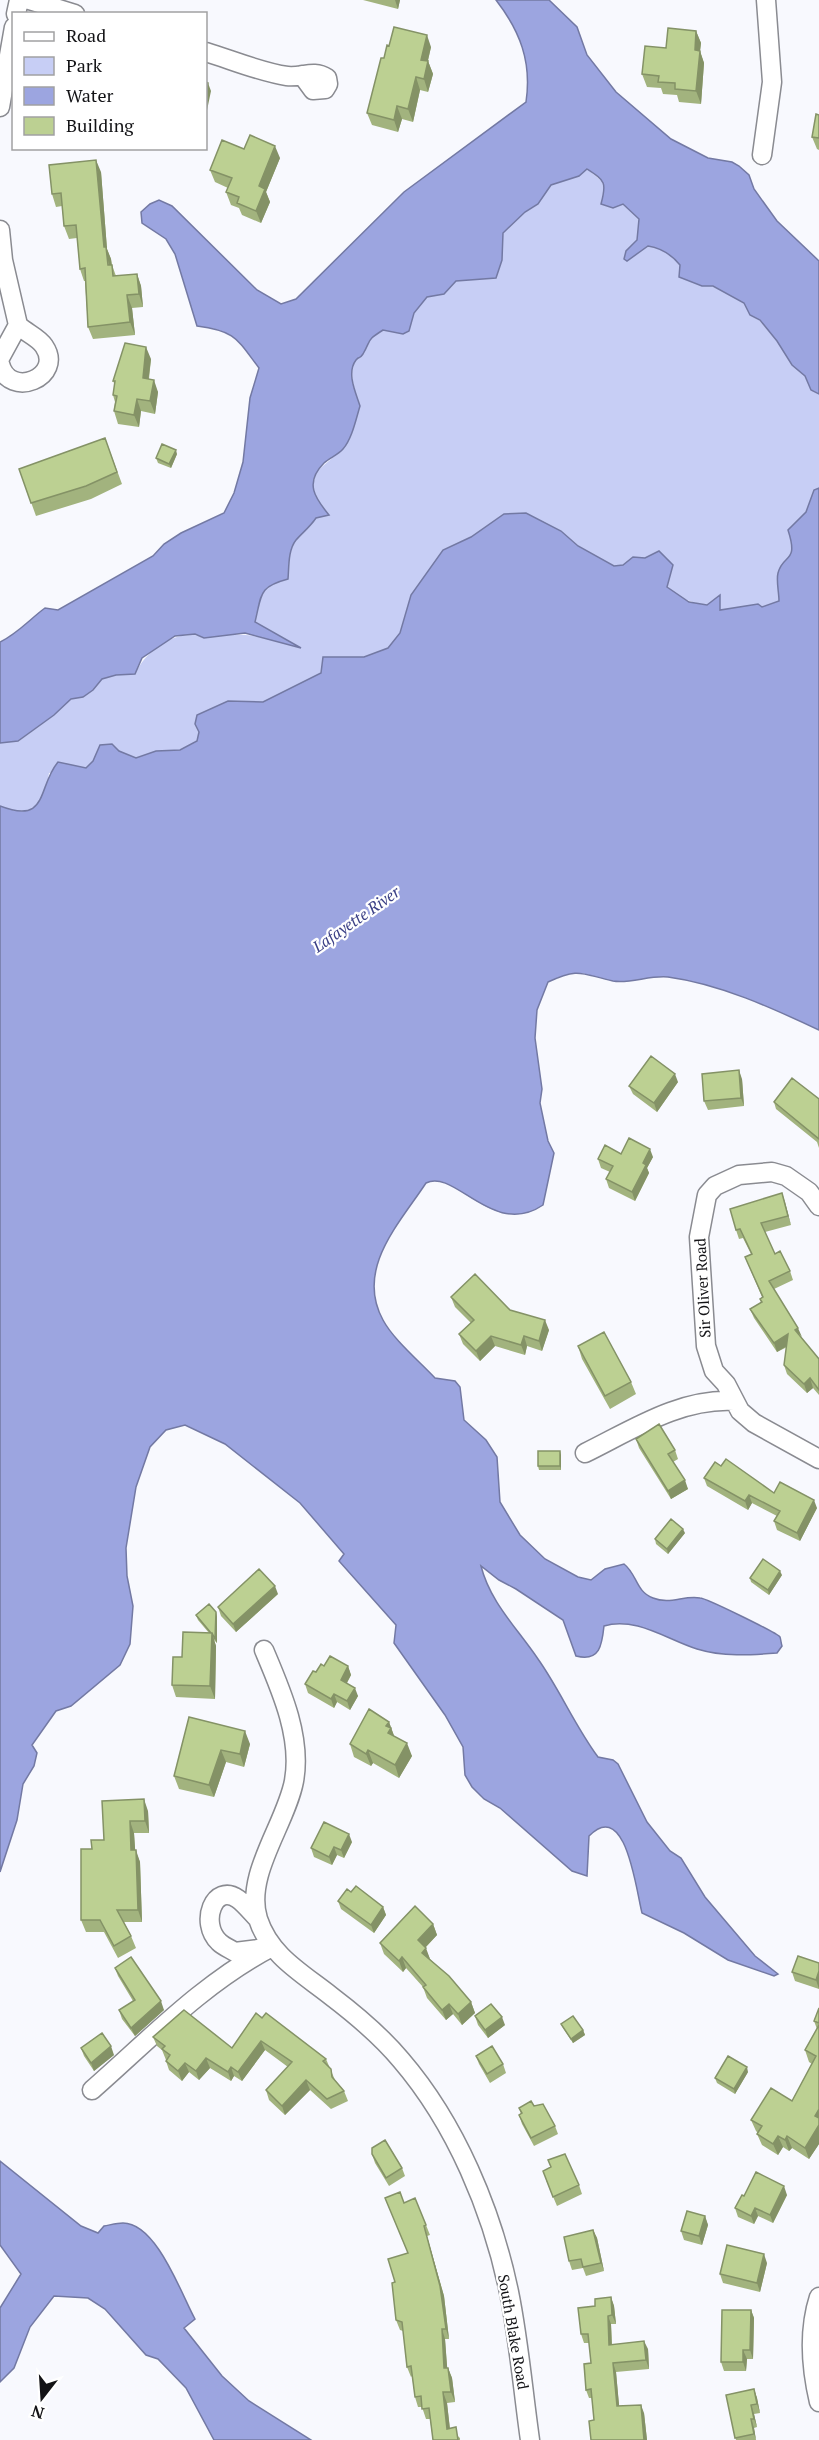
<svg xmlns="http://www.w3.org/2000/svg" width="819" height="2440" viewBox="0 0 819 2440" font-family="'PT Serif',serif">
  <rect width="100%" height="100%" fill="#f8f9fe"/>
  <!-- green -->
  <path fill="#c7cef5" d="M587,169c19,14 33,33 52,50l-2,21 -11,11 -2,8 3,2 21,-15c12,2 24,9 33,19l-2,12 23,9h11l31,17 6,12 9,5 18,21 15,24 13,11 6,14 8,4v94l-5,2 -8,22 -17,18 4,15 -3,14 -10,10 -2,6 1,26 -17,6 -4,-3 -38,6v-15l-13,10c-33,-4 -43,-22 -62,-47l-12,-1 -10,8 -9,1 -36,-20 -17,-15 -57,-17 -33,23 -28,13 -32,45 -11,38 -12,15 -24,10 -40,-1 -3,16 -58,29 -35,-1 -29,31 -2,9 -17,9 -24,1 -20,7 -17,-7 -7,-7 -26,24 -37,5c-5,32 -16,46 -49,33v-63l19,-2 35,-26 17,-16 12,-2 10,-7 9,-11 14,-4 19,-1c10,-21 33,-40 58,-39 5,0 9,3 13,2 40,-6 54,0 92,10l-43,-25c7,-27 3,-35 33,-43 1,-12 0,-29 8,-39 6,-7 14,-13 20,-22l-3,-33 4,-14 26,-22 17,-43c-4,-13 -13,-33 -4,-46 4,-5 3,0 7,-6 9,-16 3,-13 20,-24l20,4 11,-21 13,-16 17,-3 12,-13 40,-3 6,-18v-26l23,-22 13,-8 13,-19 28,-9z"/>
  <!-- water -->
  <path fill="#9ca5e0" stroke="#7379a3" stroke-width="1.5" d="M496,0h53l28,27 10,28 29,37 55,47 37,19 24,4 7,4 10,9 5,14 23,32 42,40v133l-8,-4 -6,-14 -13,-11 -15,-24 -17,-21 -10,-5 -6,-12 -31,-17h-11l-23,-9 1,-12c-8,-10 -20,-17 -32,-19l-21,15 -3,-2 2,-8 11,-11 2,-21 -16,-15 -10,4 -12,-4c6,-22 4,-23 -14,-35l-8,7 -28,9 -13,19 -13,8 -22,21 -1,27 -6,18 -40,3 -12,13 -17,3 -13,16 -5,18 -6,3 -20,-4c-17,11 -11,8 -20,24 -4,6 -3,1 -7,6 -10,13 0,33 4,46 -4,13 -8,33 -17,43 -5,6 -14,9 -19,14 -20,20 -9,35 5,52l-13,3c-6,9 -14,15 -20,22 -8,10 -7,27 -8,39 -30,8 -26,15 -33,43l46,26 -56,-15 -41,5 -9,-4 -20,2 -33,22 -7,16 -19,1 -14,4 -9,11 -10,7 -12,2 -17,16 -36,26 -18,2v-101c17,-8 30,-23 45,-34l13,2 95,-54 11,-12 17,-11 43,-20 10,-20 9,-31 7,-64 9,-30c-22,-29 -23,-37 -62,-42l-22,-72 -9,-15 -24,-16 -1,-11 9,-8 9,-4 13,6 85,84 24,14 15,-5 108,-107 122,-90c6,-40 -6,-71 -30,-102z
    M819,488v542c-47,-22 -99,-46 -151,-53 -18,-2 -38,7 -55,4 -32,-7 -33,-14 -65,1l-11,28 -2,28 7,51 -2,14 8,38 6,12 -11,52c-50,34 -88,-37 -117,-22 -27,41 -71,86 -43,137 10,19 36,41 52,58l20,3 5,6 4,33 22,20 11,17 3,45 20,33 25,24 33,18 13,3 14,-11 19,-5c13,10 12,28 29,34 17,7 31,-3 47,0 6,0 77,35 80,39 1,3 1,6 2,9l-5,7c-27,2 -54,4 -80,-4 -29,-9 -62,-33 -93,-23 -2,19 -4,36 -28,30l-13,-36 -47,-31 -17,-9 -18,-14c9,36 36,62 57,93 22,31 37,67 60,98l15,3 5,4 29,58 23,29 11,7 24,39 50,59 23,18 -4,2 -46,-16 -44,-27 -42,-20c-6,-23 -16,-115 -53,-77l-2,40 -15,-5 -72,-63 -16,-9 -12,-12 -7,-12 -2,-28 -18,-32 -51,-72 2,-18 -57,-64 5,-7 -44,-51 -75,-59 -40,-19 -19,5 -16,17 -14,40 -10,61 1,28 6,30 -3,38 -10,21 -49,41 -15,5 -24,34 5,8 -3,13 -11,18 -6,36 -17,52v-1066c49,19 37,-19 58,-44l28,6 7,-7 7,-16 12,-1 7,7 17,7 20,-7 24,-1 17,-9 2,-9 -4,-8 2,-9 31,-14 35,1 58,-29 2,-16h41l24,-9 12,-15 11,-38 32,-45 28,-13 33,-23 22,-1 35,18 17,15 36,20 9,-1 10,-8 12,1 14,-7 14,14 -6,22 22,15 18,3 13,-10v15l38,-6 4,3 17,-6c0,-9 -3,-20 -1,-28 5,-20 21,-9 10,-43l18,-18 8,-22z
    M0,2161l81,65 17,7 6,-7c6,-1 13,-3 19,-3 34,0 59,73 72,96l-11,9 38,48 27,25 62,39h-97l-28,-52 -28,-29 -12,-4 -41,-46 -17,-11 -34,-2 -24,31 -16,41 -14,14v-74l21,-34 -21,-29z"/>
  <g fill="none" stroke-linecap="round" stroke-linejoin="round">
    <defs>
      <path id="street" d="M29,0l46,14
        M16,14l3,-14
        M206,52c26,8 54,20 81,24 15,2 26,-7 40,2l1,6 -3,5 -12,1 -11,-15
        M0,107l14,-80
        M762,155l10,-73 -6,-82
        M0,230l3,30 15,65
        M0,358l18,-33c8,8 20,12 26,21 21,31 -35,54 -44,18
        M819,1206l-10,-14 -23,-16 -14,-4 -33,3 -24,11 -8,9 -8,42 7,109 8,25 12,13 14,27 14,12 65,36
        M585,1453c47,-23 95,-55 149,-52
        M264,1650c17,40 38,87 30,131 -8,43 -50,94 -36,138 12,37 44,54 73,77 25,19 50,40 70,64 55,64 91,151 108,232 10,49 14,99 21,148
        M258,1919c-6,-6 -13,-15 -20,-20 -24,-17 -39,24 -19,43 4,4 11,7 16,10l23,-3
        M92,2090c57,-50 112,-108 180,-143
        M819,2297c-11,34 -8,71 0,105"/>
    </defs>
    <!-- street casing -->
    <use href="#street" stroke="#8a8b91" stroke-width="21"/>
    <!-- street -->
    <use href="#street" stroke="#fff" stroke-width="18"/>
  </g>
  <!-- wall -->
  <path fill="#a2b37e" d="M363,0h37l-2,9z
    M696,31l5,12 -1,8 4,12 -3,41 -22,-2 -2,-7 -14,-1 -2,-6 -14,-1 -5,-13 24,-26z
    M431,47l-3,14 5,13 -5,18 -8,-2 -7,32 -11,-3 -4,13 -26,-7 -5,-12 17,-55z
    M819,115v35l-2,-1 -5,-12z
    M244,149l36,9 -14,34 4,10 -9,21 -19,-8 -3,-7 -8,-3 -5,-13 2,-4 -13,-6 -5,-12z
    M101,172l6,77 4,10 1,6 4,11 21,-2 4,12 2,21 -11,1 3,27 -42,4 -5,-12 -3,-46h-1l-4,-12 -3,-31 -8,1 -5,-13 -2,-20 -6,1 -4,-13z
    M151,359l-2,20 9,13 -3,22 -14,-3 -2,16 -21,-3 -4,-13 1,-9 -2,-7 2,-10 -2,-4z
    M105,438l17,46 -31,15 -55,17 -17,-47z
    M177,454l-6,14 -13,-5 -2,-5z
    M742,1079l2,27 -36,4 -4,-9z
    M678,1082l-21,30 -24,-18 -4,-8z
    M819,1099v49l-2,-6 -41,-33 -2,-7z
    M621,1154l32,3 -6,11 2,5 -14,28 -26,-13 -3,-9 4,-7 -9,-4 -3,-9z
    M782,1193l9,32 -26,7 10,22 15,17 3,9 -19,9 27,48 18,22v36l-6,-7 -6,5 -20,-19 -3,-9 3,-18 -10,5 -23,-34 -4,-9 11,-6 -1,-4 2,-2 -17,-40 6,-3 -8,-16 -4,1 -3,-9z
    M451,1297l59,13 39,20 -7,21 -15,-5 -2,9 -30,-9 -15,15 -17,-17 -4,-10 12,-11 -16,-16z
    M578,1346l53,36 5,12 -26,15 -28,-50z
    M636,1439l39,11 3,9 -5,3 15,27 -17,10 -32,-51z
    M561,1455v15h-22l-1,-4z
    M721,1466l53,27 43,15 -17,33 -23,-11 -3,-9 3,-5 -25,-13 -4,7 -41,-24 -3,-8z
    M685,1533l-17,21 -12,-10 -1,-5z
    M782,1575l-13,20 -18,-13 -1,-4z
    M278,1594l-42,38 -15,-16 -3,-9z
    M216,1612l1,5v26l-3,-3 2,6 -1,53 -39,-2 -4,-12 10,-28 27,-24 -11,-13 -2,-5z
    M324,1666h24l3,9 -4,8 11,13 -8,14 -13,-8 -3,6 -26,-15 -3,-9 11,-12z
    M189,1717l61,27 -6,23 -18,-5 -12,35 -35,-8 -5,-13z
    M389,1722l5,14 18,20 -13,22 -26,-15 -2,3 -17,-9 -4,-13z
    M102,1801l46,10 1,22h-15l1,17 5,12 2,60h-18l7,14 5,12 -18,10 -14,-26h-18l-5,-12 11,-71 12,-9z
    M352,1842l-8,16 -7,-3 -5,10 -18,-8 -3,-9z
    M351,1892l32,15 3,8 -12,18 -33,-24 -3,-8z
    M433,1924l4,11 -12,13 5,11 41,43 4,11 -13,12 -9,-11 -7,6 -19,-22 -4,-11 -17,-19 -3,4 -19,-18 -4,-11z
    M819,1963v26l-24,-8 -3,-9z
    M115,1968l49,42 -29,26 -13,-17 -3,-9 14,-9 -15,-25z
    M819,2008v136l-10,15 -17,-11 -3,3 -6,-4 -5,8 -16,-10 -5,-11 1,-1 -2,-2 -5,-11 41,-19 20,-37 -3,-2 -4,-12 12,-21 -3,-8z
    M256,2013l70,46 9,21 9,11 4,10 -17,8 -21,-19 -25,25 -16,-15 -3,-10 22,-23 -23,-17 -23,31 -8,-5 -3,5 -21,-13 -11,12 -10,-8 -7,9 -13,-11 -3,-9v-1l-4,-10 -5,-4 -4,-9 79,11z
    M475,2016l30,9 -17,13 -10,-13z
    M561,2024l22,6 2,5 -12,8 -10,-15z
    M81,2048l33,7 -20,16 -10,-15z
    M476,2056l27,8 3,9 -16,10 -11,-19z
    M748,2072l-13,22 -18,-11 -2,-5z
    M534,2106l21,20 3,8 -24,12 -12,-22 -3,-9 2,-1 -2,-6z
    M372,2154l30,14 3,8 -16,10 -14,-23z
    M551,2167l28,18 3,9 -25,12 -11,-26z
    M787,2195l-14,28 -15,-7 -4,8 -16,-7 -3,-9 9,-12z
    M385,2198l19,5 22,22 4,10 -3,1 17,60 5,43h-4l2,29h1l4,10 3,24 -8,1 3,26 10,9v2h-27l-3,-21h-4l-4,-12h-4l-3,-10 -3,-21 -1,1 -4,-10 -4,-36 -3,-1 -4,-10 -1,-38 13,-29z
    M705,2216l3,9 -6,20 -18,-5 -3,-9z
    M593,2230l4,8 7,33 -18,5 -3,-8 -11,2 -3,-9z
    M767,2263l-7,29 -37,-9 -3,-9z
    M611,2297l3,9 2,18h-5l1,20 36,5 1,20 -33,3 3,34 25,7 3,27h-56l3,-20 -2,-22h-3l-3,-8 5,-27 -2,-20h-5l-3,-9 14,-28z
    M751,2310l3,8 -1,41h-6l-1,12h-22l-3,-9z
    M754,2389l3,9 3,15 -6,1 3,13 -3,1 2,12h-20l-10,-45z"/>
  <!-- shaded-wall -->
  <path fill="#849266" d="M395,0h5l-2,9z
    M696,31l5,12 -1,8 4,12 -3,41 -5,-13 -1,-41z
    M427,35l4,12 -6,25 -4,-12z
    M428,61l5,13 -5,18 -4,-13z
    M416,77l4,13 -7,32 -5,-13z
    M208,83l3,8 -5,24v-21z
    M397,106l5,13 -4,13 -4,-12z
    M275,146l5,12 -14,34 4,10 -9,21 -5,-12 3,-25z
    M96,160l5,12 6,77 4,10 2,19 -9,-31z
    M137,274l4,12 2,21 -4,-13z
    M127,295l5,13 3,27 -5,-13z
    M146,347l5,12 -4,32 -4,-13z
    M154,380l4,12 -3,22 -5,-13z
    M137,399l4,12 -2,16 -5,-12z
    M176,450l1,4 -6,14 -2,-4z
    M739,1070l3,9 2,27 -3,-8z
    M675,1074l3,8 -21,30 -3,-9z
    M650,1149l3,8 -6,11 2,5 -14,28 -3,-9 11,-29z
    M782,1193l3,9 6,23 -3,-9z
    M545,1320l4,10 -7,21 -3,-10z
    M798,1328l4,9 -7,-7z
    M788,1334l4,9 -15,9 -3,-9z
    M491,1336l4,10 -15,15 -4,-10z
    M524,1336l3,10 -2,9 -4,-10z
    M810,1378l3,10 -6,5 -3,-9z
    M560,1451l1,4v15l-1,-4z
    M685,1480l3,9 -17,10 -3,-8z
    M749,1495l3,8 -4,7 -3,-9z
    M814,1500l3,8 -17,33 -3,-8z
    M683,1529l2,4 -17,21 -1,-5z
    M780,1571l2,4 -13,20 -1,-5z
    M275,1586l3,8 -42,38 -3,-8z
    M216,1612l1,5v26l-2,-4z
    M212,1633l4,13 -1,53 -5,-13z
    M348,1666l3,9 -7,13 -3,-8z
    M355,1688l3,8 -8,14 -3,-9z
    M334,1694l3,8 -3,6 -3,-9z
    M389,1722l7,19 -3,4 -7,-19z
    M245,1731l5,13 -6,23 -4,-13z
    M407,1743l5,13 -13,22 -4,-13z
    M221,1750l5,12 -12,35 -5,-12z
    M368,1750l5,13 -2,3 -5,-12z
    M144,1799l4,12 1,22 -4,-12z
    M130,1821l4,12 2,29 -5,-12z
    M349,1834l3,8 -8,16 -3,-8z
    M334,1847l3,8 -5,10 -3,-8z
    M136,1850l4,12 2,60 -4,-12z
    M383,1907l3,8 -12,18 -3,-8z
    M433,1924l4,11 -15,16 -4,-11z
    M426,1948l4,11 -8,-6z
    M402,1957l4,11 -3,4 -4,-11z
    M819,1971v18l-3,-9z
    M161,2001l3,9 -29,26 -4,-8z
    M471,2002l4,11 -13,12 -4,-11z
    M449,2004l4,10 -7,6 -4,-10z
    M502,2017l3,8 -17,13 -3,-8z
    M583,2030l2,5 -12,8 -2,-4z
    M261,2041l4,9 -23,31 -4,-9z
    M111,2046l3,9 -20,16 -3,-8z
    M206,2058l4,10 -11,12 -3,-9z
    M185,2063l4,9 -7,9 -4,-10z
    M231,2067l3,9 -3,5 -3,-9z
    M747,2067l1,5 -13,22 -1,-5z
    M306,2080l4,10 -25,25 -3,-9z
    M819,2109v35l-10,15 -4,-11 10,-32z
    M778,2136l5,11 -5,8 -5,-11z
    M787,2136l5,12 -3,3 -4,-11z
    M784,2186l3,9 -14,28 -3,-8z
    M755,2208l3,8 -4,8 -3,-8z
    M705,2216l3,9 -6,20 -3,-9z
    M424,2226l20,70 5,43 -3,-10z
    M593,2230l4,8 7,33 -3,-8z
    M764,2254l3,9 -7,29 -3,-9z
    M611,2297l3,9 2,18 -4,-9z
    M751,2310l3,8 -1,41 -3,-9z
    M608,2316l3,8 1,29 -3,-8z
    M442,2329l3,10 3,39 -4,-10z
    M644,2341l4,8 1,20 -3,-9z
    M743,2350l4,9 -1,12 -3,-9z
    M613,2363l3,9 4,43 -3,-9z
    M448,2368l4,10 3,24 -4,-10z
    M754,2389l3,9 3,15 -3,-9z
    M443,2392l4,11 4,36 -4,-10z
    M641,2405l3,8 3,27h-3z
    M751,2405l3,9 3,13 -3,-8z
    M751,2419l3,9 2,12 -2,-6z"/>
  <!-- building -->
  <path fill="#bcd092" stroke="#849266" stroke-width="1.5" d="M394,27l33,8 -6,25 7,1 -4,18 -8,-2 -8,32 -11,-3 -3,14 -27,-7 14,-55h3l3,-13 2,1z
    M668,28l28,3 -1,19 5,1 -4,40 -21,-2v-6l-17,-1 1,-6 -17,-2 3,-28 21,2z
    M206,82l2,1 -2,11z
    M816,114l3,1v23l-7,-1z
    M250,135l25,11 -16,40 6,3 -9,22 -19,-8 2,-6 -13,-5 6,-14 -22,-8 12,-30 22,9z
    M96,160l8,87h2l2,18h4l1,11 24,-2 2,20 -12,1 3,27 -42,5 -3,-59 -5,1 -4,-44 -12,1 -3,-33 -9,1 -3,-29z
    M125,343l21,4 -3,31 11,2 -4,21 -13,-2 -3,16 -20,-4 3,-15 -4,-1 2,-14h-2z
    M105,438l12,34 -31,14 -55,17 -12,-34z
    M162,444l14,6 -7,14 -13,-6z
    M651,1056l24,18 -21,29 -25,-17z
    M739,1070l2,28 -37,3 -2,-27z
    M792,1078l27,21v40l-45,-37z
    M629,1138l21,11 -7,14 3,2 -14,27 -26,-13 7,-13 -15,-7 7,-14 16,9z
    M782,1193l6,23 -27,7 14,31 5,-3 10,20 -21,10 29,47 -3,2 24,29v31l-9,-12 -6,6 -20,-19 4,-31 -14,9 -24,-34 12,-7 -2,-3 3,-2 -18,-40 7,-3 -12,-25 -4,1 -6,-21z
    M475,1274l35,36 35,10 -6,21 -15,-5 -3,9 -30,-9 -15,15 -17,-17 15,-14 -23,-23z
    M604,1332l27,50 -26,14 -27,-50z
    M659,1424l16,26 -7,4 17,26 -17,11 -32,-52z
    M538,1451h22v15h-22z
    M726,1459l48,34 6,-11 34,18 -17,33 -23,-12 6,-10 -31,-16 -4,6 -41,-23 11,-16 6,4z
    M671,1519l12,10 -16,20 -12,-10z
    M763,1559l17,12 -12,19 -18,-12z
    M259,1569l16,17 -42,38 -15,-17z
    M209,1604l7,8 -1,27 -3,-6h-1l-15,-18z
    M183,1632l29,1 -2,53 -38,-1 1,-28h9z
    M330,1656l18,10 -7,14 14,8 -8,13 -13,-7 -3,5 -26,-15 8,-13 3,1 5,-8 3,2z
    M369,1709l20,13 -3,4 5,2 -3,5 19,10 -12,22 -27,-15 -2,4 -16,-10z
    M189,1717l56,14 -5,23 -19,-4 -12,35 -35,-9z
    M144,1799l1,22h-15l1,29h5l2,60h-21l14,26 -17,10 -14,-26h-19v-71h11l-1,-9h13l-2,-39z
    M324,1822l25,12 -8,16 -7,-3 -5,10 -18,-9z
    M356,1886l27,21 -12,18 -33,-24 9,-12 4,3z
    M415,1906l18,18 -15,16 8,8 -4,5 27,23 22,26 -13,12 -9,-10 -7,6 -19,-23 3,-2 -24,-28 -3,4 -19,-18z
    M798,1956l21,7v8l-3,9 -24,-8z
    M131,1957l30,44 -30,27 -12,-18 16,-10 -20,-32z
    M491,2004l11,13 -17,13 -10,-14z
    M819,2008v15l-5,-2z
    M184,2010l48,38 24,-35 6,5 4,-5 60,46 -3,2 8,8 1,8 12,14 -17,8 -21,-19 -24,26 -16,-16 26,-28 -31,-21 -23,31 -7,-5 -3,5 -22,-14 -10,13 -11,-8 -7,8 -12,-10 4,-6 -8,-6 3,-3 -12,-9z
    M573,2016l10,14 -12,9 -10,-15z
    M819,2025v84l-4,7 4,2v7l-14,23 -18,-12 -2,4 -7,-4 -5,8 -16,-10 5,-8 -11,-6 20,-32 21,13 24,-45 -11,-6z
    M102,2033l9,13 -20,17 -10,-15z
    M492,2046l11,18 -16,10 -11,-18z
    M728,2056l19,11 -13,22 -19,-11z
    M531,2101l3,5 9,-2 12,22 -24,12 -12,-23 3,-2 -3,-5z
    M385,2140l17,28 -16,10 -14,-24v-6z
    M565,2154l14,31 -26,12 -10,-26 8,-4 -3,-7z
    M756,2172l28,14 -14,29 -15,-7 -4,8 -16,-8 7,-13 2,1z
    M400,2192l4,11 11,-5 11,27 -2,1 16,60 6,43h-4l2,39h4l3,24h-8l4,37 9,-2 2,13h-25l-4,-32 -7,1 -1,-13 -6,1 -4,-31 -4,1 -5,-45 -6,-2 -4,-37 3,-1 -7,-23 20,-6 -23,-55z
    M687,2211l18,5 -6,20 -18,-5z
    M593,2230l8,33 -18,4 -2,-8 -12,2 -5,-24z
    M727,2245l37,9 -7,29 -37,-9z
    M611,2297l1,18 -4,1 1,29 35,-4 2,19 -33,3 4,43 24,-1 3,35h-53l-2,-19 5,-1 -3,-31 -5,1 -2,-26 7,-1 -3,-29h-7l-3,-26 17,-2v-7z
    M722,2310h29l-1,40h-7v12h-22z
    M754,2389l3,15 -6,1 3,14h-3l3,15 -19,4 -9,-43z"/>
  <g text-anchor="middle" stroke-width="4.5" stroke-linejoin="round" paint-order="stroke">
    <!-- street labels -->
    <g font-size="15" fill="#131316" stroke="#fff">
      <text transform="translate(703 1288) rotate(-93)" y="5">Sir Oliver Road</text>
      <text transform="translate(513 2332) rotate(80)" y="5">South Blake Road</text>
    </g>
    <!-- water labels -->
    <g font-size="16" font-style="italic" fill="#3b4086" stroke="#fff">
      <text transform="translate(356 919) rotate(-35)" y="6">Lafayette River</text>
    </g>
  </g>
  <!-- legend -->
  <rect x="12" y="12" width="195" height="138" fill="#ffffff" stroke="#a1a1a2" stroke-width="1.5"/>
  <rect x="24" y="32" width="30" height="9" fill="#ffffff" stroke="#a1a1a2" stroke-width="1.5"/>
  <text x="66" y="42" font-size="18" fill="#131316">Road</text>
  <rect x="24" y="57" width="30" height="18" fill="#c7cef5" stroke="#a1a1a2" stroke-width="1.5"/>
  <text x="66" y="72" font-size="18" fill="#131316">Park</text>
  <rect x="24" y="87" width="30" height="18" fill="#9ca5e0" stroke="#a1a1a2" stroke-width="1.5"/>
  <text x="66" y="102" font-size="18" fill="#131316">Water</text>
  <rect x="24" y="117" width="30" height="18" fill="#bcd092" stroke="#a1a1a2" stroke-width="1.5"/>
  <text x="66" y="132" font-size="18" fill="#131316">Building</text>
  <!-- north arrow -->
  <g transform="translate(42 2398) rotate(197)" stroke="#ffffff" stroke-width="4.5" paint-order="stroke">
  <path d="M0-4.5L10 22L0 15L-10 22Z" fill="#131316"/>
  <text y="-9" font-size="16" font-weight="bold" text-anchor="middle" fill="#131316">N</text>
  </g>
</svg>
